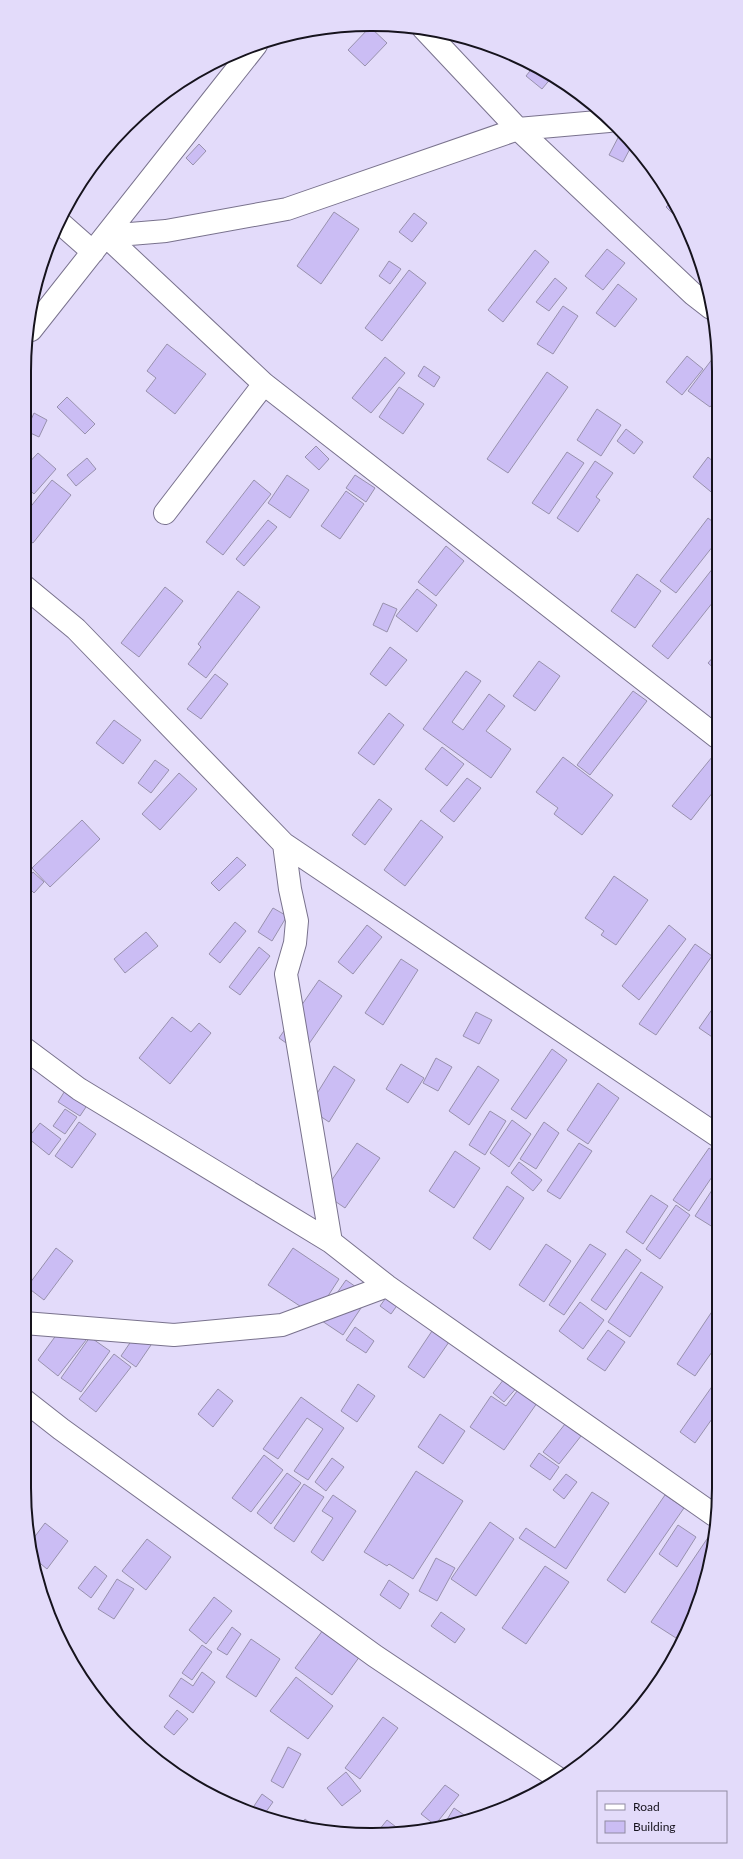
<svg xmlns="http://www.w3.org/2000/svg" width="743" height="1859" viewBox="0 0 743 1859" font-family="Lato,sans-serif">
  <rect width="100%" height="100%" fill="#e3dbfa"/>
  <!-- building -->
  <path fill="#cbbdf4" stroke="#9891ad" d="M370,27l17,16 -22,23 -17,-16z
    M533,67l19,10 -10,12 -16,-13z
    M621,132l12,11 -10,19 -14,-7z
    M199,144l7,7 -13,14 -7,-7z
    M672,201l11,17 3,9 -20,-20z
    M334,212l25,17 -38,55 -24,-18z
    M414,213l13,10 -15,19 -13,-10z
    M607,249l18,14 -22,27 -18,-14z
    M535,250l14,12 -46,60 -15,-12z
    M389,261l12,8 -11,15 -11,-8z
    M409,270l17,13 -44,58 -17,-13z
    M555,278l12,10 -18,23 -13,-9z
    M618,284l19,15 -22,28 -19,-14z
    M563,306l15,10 -25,38 -16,-10z
    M167,344l39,30 -31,40 -29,-23 10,-13 -9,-7z
    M687,356l16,13 -21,26 -16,-13z
    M385,357l20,16 -34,40 -19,-15z
    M713,358l3,2v40l-6,7 -22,-16z
    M424,366l16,11 -6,10 -16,-11z
    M547,372l21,15 -60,86 -21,-14z
    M399,387l25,17 -21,30 -24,-17z
    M67,397l28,27 -10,10 -28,-27z
    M597,409l24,16 -20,31 -24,-16z
    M34,413l13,7 -8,17 -13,-6z
    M626,429l17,13 -9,12 -17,-13z
    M316,446l13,13 -10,11 -14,-13z
    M567,452l17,11 -35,51 -17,-11z
    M38,453l18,16 -22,25 -10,-9v-17z
    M708,457l8,7v32l-23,-19z
    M87,458l9,11 -20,17 -9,-11z
    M595,461l18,12 -17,24 4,3 -22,32 -21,-14z
    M287,475l22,15 -19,28 -22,-15z
    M355,475l20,13 -9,14 -20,-14z
    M52,480l19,15 -38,48 -9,-6v-22z
    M254,480l17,14 -48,61 -17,-13z
    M346,491l18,13 -24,35 -19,-13z
    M708,518l9,7v16l-41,52 -16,-12z
    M268,520l9,7 -33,39 -8,-7z
    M446,546l18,15 -28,35 -18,-14z
    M717,563v34l-49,62 -16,-13z
    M637,574l24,17 -26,37 -24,-17z
    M165,587l18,14 -44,56 -18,-14z
    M417,589l20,16 -20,27 -21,-16z
    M238,591l22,16 -54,71 -18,-14 13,-17 -3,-3z
    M383,603l14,6 -10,23 -14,-7z
    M390,647l17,13 -21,26 -16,-12z
    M715,655l2,1v15l-9,-8z
    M539,661l21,15 -25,35 -22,-15z
    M466,671l15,10 -29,41 11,8 26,-36 16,12 -19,25 25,18 -20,29 -68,-49z
    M215,674l13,10 -27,35 -14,-10z
    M633,691l14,10 -57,74 -13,-10z
    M389,713l15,12 -30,40 -16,-12z
    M114,720l27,20 -18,24 -27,-21z
    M442,747l22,17 -17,22 -22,-17z
    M717,751v36l-26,33 -19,-14z
    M563,757l50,38 -31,40 -28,-21 4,-6 -22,-16z
    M155,760l14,10 -18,23 -13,-10z
    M179,773l18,16 -37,41 -18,-16z
    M467,778l14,10 -27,34 -14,-11z
    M379,799l13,10 -27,36 -13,-10z
    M82,820l18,19 -50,48 -18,-19z
    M421,820l22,17 -38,49 -21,-16z
    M237,857l9,8 -27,26 -8,-8z
    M33,872l11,10 -10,11 -10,-10z
    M614,876l34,24 -32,45 -15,-10 3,-4 -19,-13z
    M273,908l14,8 -15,25 -14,-9z
    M235,922l11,9 -26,32 -11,-9z
    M367,925l15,12 -29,37 -15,-12z
    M669,925l17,14 -47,61 -17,-14z
    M146,932l12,14 -33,27 -11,-14z
    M695,944l17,12 -56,79 -17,-11z
    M259,947l11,9 -30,39 -11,-8z
    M401,959l17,11 -35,55 -18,-12z
    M319,980l23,16 -40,58 -23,-16z
    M718,1001v40l-19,-13z
    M476,1012l16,8 -13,24 -16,-8z
    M172,1017l19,15 8,-9 12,10 -41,51 -31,-26z
    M552,1049l15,11 -41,59 -15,-10z
    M436,1058l16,9 -14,24 -15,-8z
    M401,1064l23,14 -16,25 -22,-14z
    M334,1066l21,14 -26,42 -21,-14z
    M478,1066l21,14 -30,45 -20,-14z
    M598,1083l21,15 -31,46 -21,-14z
    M66,1089l22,15 -8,12 -22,-14z
    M65,1109l12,8 -12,17 -12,-8z
    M490,1111l16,10 -21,34 -16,-10z
    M512,1120l19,14 -22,33 -19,-14z
    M79,1122l17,12 -24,34 -17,-12z
    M544,1122l15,11 -23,36 -16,-10z
    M40,1123l21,16 -12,16 -21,-17z
    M357,1143l23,15 -35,50 -22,-15z
    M579,1143l13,8 -32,48 -13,-8z
    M709,1148l9,6v14l-29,43 -16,-11z
    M455,1151l25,17 -26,40 -25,-17z
    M519,1162l23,18 -9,11 -22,-18z
    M718,1181v45l-2,3 -21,-13z
    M507,1186l17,12 -34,52 -17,-12z
    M651,1195l17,11 -25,38 -17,-12z
    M676,1205l14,10 -30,44 -14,-10z
    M546,1244l25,17 -27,41 -25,-17z
    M590,1244l16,10 -42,61 -15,-10z
    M56,1248l17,13 -29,39 -17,-13z
    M293,1248l46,31 -24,37 -47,-31z
    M626,1249l15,11 -35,50 -15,-10z
    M641,1272l22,15 -33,50 -22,-15z
    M346,1280l23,16 -26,39 -24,-16z
    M390,1292l11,8 -10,14 -11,-8z
    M580,1302l24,18 -21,29 -24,-18z
    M713,1310l6,4v28l-24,34 -18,-12z
    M68,1319l22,16 -32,41 -20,-16z
    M355,1327l19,14 -8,12 -20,-13z
    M608,1330l17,12 -20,29 -18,-12z
    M432,1331l17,11 -25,36 -16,-11z
    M136,1334l15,11 -15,22 -15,-11z
    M90,1337l20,14 -29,41 -20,-14z
    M114,1354l17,13 -35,45 -17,-13z
    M508,1374l12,10 -16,18 -11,-9z
    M718,1378l1,31 -24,34 -15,-11z
    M523,1383l19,13 -38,54 -34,-23 21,-31 15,10z
    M358,1384l17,12 -18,26 -16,-11z
    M218,1389l15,12 -20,26 -15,-13z
    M301,1397l43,31 -36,52 -14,-9 29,-42 -16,-11 -29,41 -15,-10z
    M440,1414l25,17 -22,33 -25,-17z
    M565,1424l16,12 -22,28 -16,-12z
    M539,1453l20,14 -9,13 -20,-14z
    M264,1455l19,15 -32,42 -19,-14z
    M332,1458l12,9 -18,24 -11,-9z
    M416,1471l47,30 -50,78 -24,-15 -2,2 -23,-14z
    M287,1473l14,10 -30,41 -14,-11z
    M566,1474l11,8 -13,17 -11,-9z
    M304,1484l20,13 -30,45 -20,-14z
    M592,1492l17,11 -43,66 -47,-31 7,-10 29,20z
    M333,1495l23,16 -33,50 -12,-9 22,-34 -11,-7z
    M665,1495l19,13 -59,85 -18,-13z
    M490,1522l24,17 -38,57 -25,-17z
    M45,1523l23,18 -21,28 -11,-9 -3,-21z
    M678,1525l18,12 -19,30 -18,-13z
    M711,1533l-10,66 -25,39 -25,-16z
    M147,1539l24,18 -25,33 -24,-19z
    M436,1558l19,10 -18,33 -18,-10z
    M95,1566l12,10 -16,22 -13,-10z
    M545,1566l24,16 -43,62 -24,-16z
    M117,1579l17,10 -20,30 -16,-10z
    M389,1580l20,14 -9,15 -20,-14z
    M214,1597l18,14 -26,33 -17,-14z
    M441,1612l24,17 -10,14 -24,-17z
    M232,1627l9,7 -14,21 -10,-6z
    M323,1630l37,26 -28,39 -37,-27z
    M251,1639l29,20 -24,38 -30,-20z
    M202,1645l10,7 -20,28 -10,-7z
    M202,1672l13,10 -22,31 -24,-17 12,-18 12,8z
    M296,1677l37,29 -25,33 -38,-28z
    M177,1710l11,9 -14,16 -10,-8z
    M383,1717l15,11 -38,51 -15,-11z
    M288,1747l13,7 -18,34 -12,-7z
    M346,1772l15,19 -19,15 -15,-18z
    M445,1785l14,10 -24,30 -14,-11z
    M262,1794l11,8 -10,14 -11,-7z
    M454,1808l13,9 -2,4 -23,7z
    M305,1819l14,11 -19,-4z
    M387,1820l13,10h-21z"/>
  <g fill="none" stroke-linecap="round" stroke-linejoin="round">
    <defs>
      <path id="street" d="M423,28l95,101 175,165 18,14
        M59,222l34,30
        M106,236l158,148 453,353
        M106,236l60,-5 121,-22 231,-80 91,-8
        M31,330l225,-285
        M165,513l99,-129
        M24,586l52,43 208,215 434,292
        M284,844l6,45 7,32 -2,22 -9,31 45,268
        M24,1048l55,41 252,153 56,44 327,229
        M24,1323l150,12 108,-10 105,-39
        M24,1400l37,29 314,227 184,123"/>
    </defs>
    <!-- street casing -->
    <use href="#street" stroke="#79728d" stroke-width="24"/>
    <!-- street -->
    <use href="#street" stroke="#fff" stroke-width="22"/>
  </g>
  <!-- crop -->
  <path d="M0 0H743V1859H0ZM371 31H372A340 340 0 0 1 712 371V1488A340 340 0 0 1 372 1828H371A340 340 0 0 1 31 1488V371A340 340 0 0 1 371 31Z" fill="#e3dbfa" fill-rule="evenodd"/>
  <path fill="none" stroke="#16131d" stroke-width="2" d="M371 31H372A340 340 0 0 1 712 371V1488A340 340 0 0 1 372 1828H371A340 340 0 0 1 31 1488V371A340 340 0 0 1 371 31Z"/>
  <!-- legend -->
  <rect x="597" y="1791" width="130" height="52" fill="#e3dbfa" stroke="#918ba2"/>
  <rect x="605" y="1804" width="20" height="6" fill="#ffffff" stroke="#918ba2"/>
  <text x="633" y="1811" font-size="12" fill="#16131d">Road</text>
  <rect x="605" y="1821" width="20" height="12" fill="#cbbdf4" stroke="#918ba2"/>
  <text x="633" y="1831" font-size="12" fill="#16131d">Building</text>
</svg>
